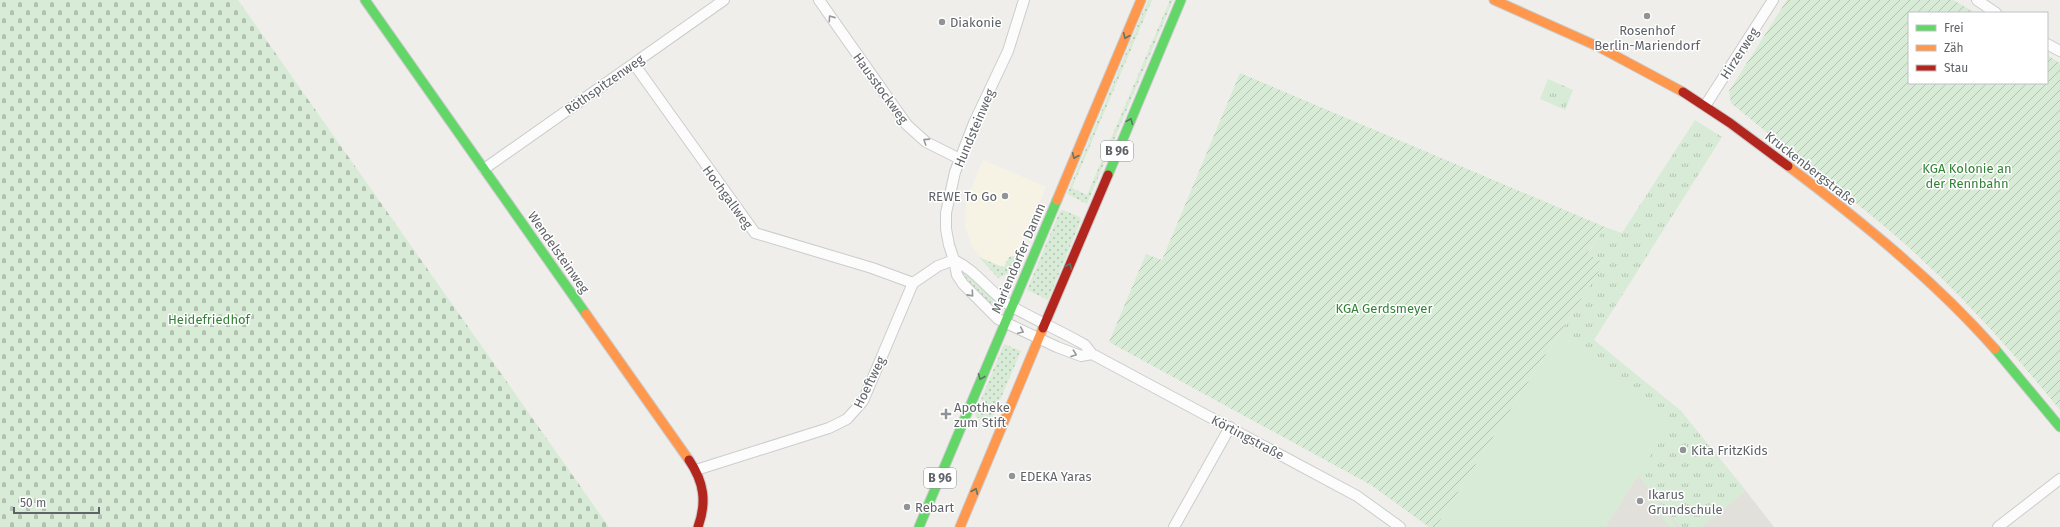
<svg xmlns="http://www.w3.org/2000/svg" width="2060" height="527" viewBox="0 0 2060 527" font-family="'Fira Sans',sans-serif">
  <defs>
    <pattern id="grass-dots" width="8" height="8" patternUnits="userSpaceOnUse"><rect width="8" height="8" fill="#d8ebd6"/><path d="M2 2h.1M6 6h.1" fill="none" stroke="#b2c2b1" stroke-width="1.8" stroke-linecap="round"/></pattern>
    <pattern id="cemetery-stones" width="16" height="16" patternUnits="userSpaceOnUse"><rect width="16" height="16" fill="#d8ebd6"/><path d="M2 7V4a2 2 0 0 1 4 0v3zM10 15v-3a2 2 0 0 1 4 0v3z" fill="#b2c2b1"/></pattern>
    <pattern id="park-tufts" width="24" height="20" patternUnits="userSpaceOnUse"><rect width="24" height="20" fill="#d8ebd6"/><path d="M3 7l-1-3M5 7V3M7 7l1-3M15 17l-1-3M17 17v-4M19 17l1-3" fill="none" stroke="#b2c2b1"/></pattern>
    <pattern id="garden-furrows" width="10" height="10" patternUnits="userSpaceOnUse"><rect width="10" height="10" fill="#d8ebd6"/><path d="M-1 1l2-2M0 10L10 0M9 11l2-2" fill="none" stroke="#b2c2b1"/></pattern>
  </defs>
  <rect width="100%" height="100%" fill="#efeeea"/>
  <!-- commercial -->
  <path fill="#f7f3e4" d="M983,160l63,27 -37,86 -11,5 -26,-32 -7,-19 1,-26z"/>
  <!-- education -->
  <path fill="#e2e0da" d="M1680,410l66,81 28,36h-169z"/>
  <!-- grass -->
  <path fill="url(#grass-dots)" d="M1148,0h4l-80,188 15,7 83,-195h3l-86,204 -20,-10z
    M1063,210l17,7 1,3 -33,80 -21,-10 33,-79z
    M1013,256l3,1 -7,16 -11,5 -19,-21 21,9 4,1 5,-10z
    M963,272h3l28,28 -2,6 -29,-31z
    M1004,344l17,7 -30,70 -3,1 -12,-5 -1,-3z"/>
  <!-- cemetery -->
  <path fill="url(#cemetery-stones)" d="M0,0h238l371,527h-609z"/>
  <!-- park -->
  <path fill="url(#park-tufts)" d="M1548,79l25,11 -8,20 -25,-11z
    M1695,120l27,17 -128,203 86,70 66,81 -44,36h-22l-42,-52 32,-51 -111,-90 45,-71 -17,-8 18,-28 17,6z"/>
  <!-- garden -->
  <path fill="url(#garden-furrows)" d="M1787,0h166l23,13h-67v70h138v-28l13,8v347c-48,-59 -98,-115 -155,-166 -56,-49 -117,-93 -174,-141l-2,-12z
    M1240,73l365,154 -18,27 17,9 -168,264h-7l-58,-42 -262,-143 37,-88 16,6z"/>
  <!-- pitch -->
  <path fill="#d8ebd6" d="M1559,334l112,90 -66,103h-169z
    M1651,494l26,33h-7l-24,-29z"/>
  <g fill="none" stroke-linecap="round" stroke-linejoin="round">
    <defs>
      <path id="street" d="M819,0l88,125 19,17 34,17
        M1024,0l-16,51 -34,72 -19,49 -9,41v16l3,16 5,15 3,15 6,9 35,35 59,28 24,9 11,-2
        M1977,0l19,13
        M2047,44l13,7
        M634,64l121,169 117,35 41,15
        M1705,106l68,-106
        M484,169l240,-169
        M954,260c23,11 36,33 57,46 24,14 50,25 74,39l7,9 265,142 43,31
        M696,470l133,-42 18,-9 16,-18 50,-118 25,-17 16,-6
        M1174,527l56,-100
        M1998,527l62,-48"/>
      <path id="fast" d="M365,0l221,314
        M1108,175l73,-175
        M1995,349l65,78
        M919,527l138,-327"/>
      <path id="slow" d="M1494,0l105,47 84,45
        M1788,166c73,55 146,114 207,183
        M1057,200l84,-200
        M586,314l103,146
        M960,527l83,-199"/>
      <path id="jam" d="M1683,92l47,31 58,43
        M1043,328l65,-153
        M689,460c15,22 18,42 9,67"/>
    </defs>
    <!-- street casing -->
    <use href="#street" stroke="#cbcccc" stroke-width="12"/>
    <!-- fast casing -->
    <use href="#fast" stroke="#cacacb" stroke-width="11"/>
    <!-- slow casing -->
    <use href="#slow" stroke="#cacacb" stroke-width="11"/>
    <!-- jam casing -->
    <use href="#jam" stroke="#cacacb" stroke-width="11"/>
    <!-- street -->
    <use href="#street" stroke="#fdfcfc" stroke-width="10"/>
    <!-- fast -->
    <use href="#fast" stroke="#63d668" stroke-width="9"/>
    <!-- slow -->
    <use href="#slow" stroke="#ff974d" stroke-width="9"/>
    <!-- jam -->
    <use href="#jam" stroke="#b3261e" stroke-width="9"/>
  </g>
  <!-- one-way arrows -->
  <defs><path id="oneway-chevron" d="M-2-3.5L2.5 0L-2 3.5" fill="none" stroke-width="1.6" stroke-linecap="round" stroke-linejoin="round"/></defs>
  <g stroke="#96999c">
    <use href="#oneway-chevron" transform="translate(831 18) rotate(-125)"/>
    <use href="#oneway-chevron" transform="translate(926 141) rotate(-147)"/>
    <use href="#oneway-chevron" transform="translate(971 294) rotate(48)"/>
    <use href="#oneway-chevron" transform="translate(1021 331) rotate(25)"/>
    <use href="#oneway-chevron" transform="translate(1074 354) rotate(20)"/>
  </g>
  <g stroke="#607468">
    <use href="#oneway-chevron" transform="translate(1126 36) rotate(113)"/>
    <use href="#oneway-chevron" transform="translate(1130 121) rotate(-67)"/>
    <use href="#oneway-chevron" transform="translate(1075 156) rotate(113)"/>
    <use href="#oneway-chevron" transform="translate(1069 266) rotate(-68)"/>
    <use href="#oneway-chevron" transform="translate(981 377) rotate(112)"/>
    <use href="#oneway-chevron" transform="translate(975 491) rotate(-67)"/>
  </g>
  <!-- markers -->
  <g fill="#919496" stroke="#fff" stroke-width="1.5">
    <circle cx="1647" cy="16" r="4"/>
    <circle cx="942" cy="22" r="4"/>
    <circle cx="1005" cy="196" r="4"/>
    <path d="M944 408h4v4h4v4h-4v4h-4v-4h-4v-4h4z"/>
    <circle cx="1683" cy="450" r="4"/>
    <circle cx="1012" cy="476" r="4"/>
    <circle cx="1640" cy="501" r="4"/>
    <circle cx="907" cy="507" r="4"/>
  </g>
  <g text-anchor="middle" stroke-width="3" stroke-linejoin="round" paint-order="stroke">
    <!-- shield labels -->
    <g fill="#fff" stroke="#8f9295" stroke-width="1">
      <rect x="1101" y="141" width="32" height="20" rx="3"/>
      <rect x="924" y="468" width="32" height="20" rx="3"/>
    </g>
    <g font-size="12" font-weight="bold" fill="#5f6368">
      <text x="1117" y="155">B 96</text>
      <text x="940" y="482">B 96</text>
    </g>
    <!-- poi labels -->
    <g font-size="13" fill="#5f6368" stroke="#fff" text-anchor="start">
      <text x="950" y="27">Diakonie</text>
      <text x="1647" y="35" text-anchor="middle">Rosenhof<tspan x="1647" dy="15">Berlin-Mariendorf</tspan></text>
      <text x="997" y="201" text-anchor="end">REWE To Go</text>
      <text x="954" y="412">Apotheke<tspan x="954" dy="15">zum Stift</tspan></text>
      <text x="1691" y="455">Kita FritzKids</text>
      <text x="1020" y="481">EDEKA Yaras</text>
      <text x="1648" y="499">Ikarus<tspan x="1648" dy="15">Grundschule</tspan></text>
      <text x="915" y="512">Rebart</text>
    </g>
    <!-- street labels -->
    <g font-size="13" fill="#5f6368" stroke="#fff">
      <text transform="translate(1739 53) rotate(-57)" y="5">Hirzerweg</text>
      <text transform="translate(604 84) rotate(-35)" y="5">Röthspitzenweg</text>
      <text transform="translate(881 88) rotate(54)" y="5">Hausstockweg</text>
      <text transform="translate(974 128) rotate(-67)" y="5">Hundsteinweg</text>
      <text transform="translate(1811 168) rotate(38)" y="5">Kruckenbergstraße</text>
      <text transform="translate(728 197) rotate(54)" y="5">Hochgallweg</text>
      <text transform="translate(559 252) rotate(55)" y="5">Wendelsteinweg</text>
      <text transform="translate(1018 258) rotate(-67)" y="5">Mariendorfer Damm</text>
      <text transform="translate(869 382) rotate(-64)" y="5">Hoeftweg</text>
      <text transform="translate(1248 437) rotate(28)" y="5">Körtingstraße</text>
    </g>
    <!-- park labels -->
    <g font-size="13" fill="#348238" stroke="#fff">
      <text x="1967" y="173">KGA Kolonie an<tspan x="1967" dy="15">der Rennbahn</tspan></text>
      <text x="1384" y="313">KGA Gerdsmeyer</text>
      <text x="209" y="324">Heidefriedhof</text>
    </g>
  </g>
  <!-- legend -->
  <rect x="1908" y="12" width="140" height="72" fill="#ffffff" stroke="#bfc1c3"/>
  <rect x="1916" y="25" width="20" height="6" fill="#63d668" stroke="#bfc1c3"/>
  <text x="1944" y="32" font-size="12" fill="#5f6368">Frei</text>
  <rect x="1916" y="45" width="20" height="6" fill="#ff974d" stroke="#bfc1c3"/>
  <text x="1944" y="52" font-size="12" fill="#5f6368">Zäh</text>
  <rect x="1916" y="65" width="20" height="6" fill="#b3261e" stroke="#bfc1c3"/>
  <text x="1944" y="72" font-size="12" fill="#5f6368">Stau</text>
  <!-- scale -->
  <path d="M14 507v6h85v-6" fill="none" stroke="#5f6368" stroke-width="2"/>
  <text x="20" y="507" font-size="12" fill="#5f6368" stroke="#ffffff" stroke-width="3" paint-order="stroke">50 m</text>
</svg>
